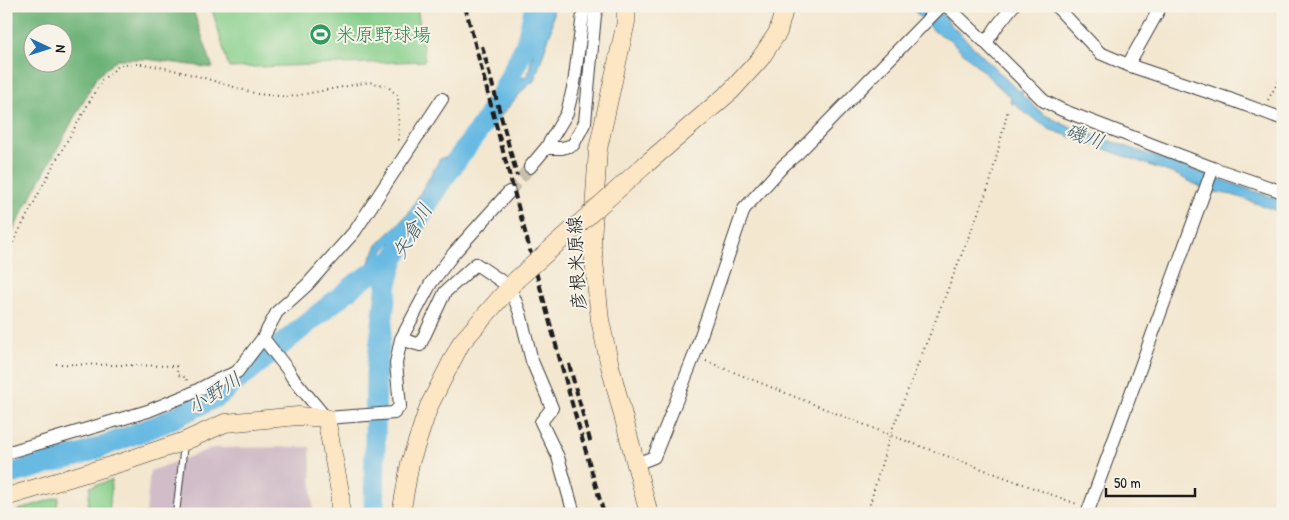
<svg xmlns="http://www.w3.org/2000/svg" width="1289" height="520" viewBox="0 0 1289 520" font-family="'Patrick Hand','Klee One',sans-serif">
  <rect width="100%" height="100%" fill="#f7f3e8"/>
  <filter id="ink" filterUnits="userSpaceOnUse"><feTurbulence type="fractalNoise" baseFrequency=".02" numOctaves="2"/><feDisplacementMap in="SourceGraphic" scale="10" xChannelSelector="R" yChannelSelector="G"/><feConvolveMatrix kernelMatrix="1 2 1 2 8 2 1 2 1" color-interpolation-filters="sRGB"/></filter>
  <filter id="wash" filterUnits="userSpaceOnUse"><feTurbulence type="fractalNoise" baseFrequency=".0096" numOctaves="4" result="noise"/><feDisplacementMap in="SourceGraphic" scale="20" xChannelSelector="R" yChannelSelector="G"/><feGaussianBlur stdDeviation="1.12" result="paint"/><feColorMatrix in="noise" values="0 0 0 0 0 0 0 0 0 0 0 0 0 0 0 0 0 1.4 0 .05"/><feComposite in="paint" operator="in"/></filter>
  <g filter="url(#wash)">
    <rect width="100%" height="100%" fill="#f3e7d0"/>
    <!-- industrial -->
    <path fill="#d1bdc8" d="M310,447l3,67h-167l4,-43 63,-23z"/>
    <!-- green -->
    <path fill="#86cf8b" stroke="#517654" d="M211,6h206l8,55 -196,7z
      M112,480l-3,34h-22l3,-27z
      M59,497l-4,17h-38l1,-4z"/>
    <!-- forest -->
    <path fill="#6cb277" stroke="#44674a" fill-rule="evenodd" d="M6,6h188l-1,4 20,58 -67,-9h-28l-21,17 -91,167zM32,32h30v30h-30z"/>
    <!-- water -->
    <path fill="#67bae3" stroke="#426b80" d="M541,6h13l-3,25 -17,50 -10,8 -64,74 -16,10 -29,47 -31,30 -15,33 -10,1 18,-39 31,-31 32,-55 12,-5 10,-15 13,-7 38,-51 15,-6 10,-46z
      M912,6h23l11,11 3,6 69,68 2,-1 3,1 -1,4 21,19 24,12 216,75v12l-50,-18 -24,-4 -32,-16 -128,-46 -28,-19 -6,-7 -3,1 -2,-2 1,-4 -62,-59 -15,-8 -20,-20z"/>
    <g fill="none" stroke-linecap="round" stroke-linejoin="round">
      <!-- river -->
      <path stroke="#67bae3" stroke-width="21" d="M6,475l74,-20 81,-31 57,-28 139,-113 37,-24
        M374,514l2,-140 11,-91 7,-24 46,-76 44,-60 19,-32 23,-47 9,-38"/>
    </g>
  </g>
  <g filter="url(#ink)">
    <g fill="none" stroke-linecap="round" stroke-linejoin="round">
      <!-- street-tunnel -->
      <path stroke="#c8beac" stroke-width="12" stroke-dasharray="12 6" stroke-linecap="butt" d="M509,192l21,-25"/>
      <defs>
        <path id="lane" d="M176,514l8,-70"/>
        <path id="street" d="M947,6l39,37 58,58 18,9 151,58 70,24
          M1056,6l44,47 28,12 104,35 51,19
          M986,43l11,-17 16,-20
          M1128,65l33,-59
          M546,148h16l11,-3 12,-23 10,-107 3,-9
          M530,167l16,-19 21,-35 7,-29 10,-78
          M263,338l25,32 4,7 34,41 68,-5 6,-7 -4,-43 5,-24 30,-56 23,-30 55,-61
          M401,339l19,6 25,-53 31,-28 34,23 10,26 12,48 20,47 -11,14 17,35 16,57
          M6,453l142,-42 42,-17 23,-12 24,-10 26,-34 14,-26 30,-27 48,-54 87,-132
          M636,464l18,-7 40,-101 50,-147 40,-44 13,-11 144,-148
          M1087,514l126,-346"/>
        <path id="secondary" d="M626,6v16l-28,127 -6,92 8,79 10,46 39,148
          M645,165l86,-74 29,-32 18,-27 7,-26
          M6,497l117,-35 62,-21 40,-18 73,-7 28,2 14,74v22
          M401,514l9,-51 19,-57 32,-63 55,-63"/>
      </defs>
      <!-- lane casing -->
      <use href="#lane" stroke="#3c3a37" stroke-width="8"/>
      <!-- street casing -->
      <use href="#street" stroke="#3c3a37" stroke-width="14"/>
      <!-- secondary casing -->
      <use href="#secondary" stroke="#3c3a37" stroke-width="19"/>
      <!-- path -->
      <path stroke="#3c3a37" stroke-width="2" stroke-dasharray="1 4" stroke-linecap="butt" d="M1268,100l15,-27
        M6,256l49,-94 47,-82 18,-15 24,-1 25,5 32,8 56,17 32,3 80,-15 18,4 11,10 1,46
        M706,361l184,74 187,69
        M56,364l120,2 2,9 9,3 -1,4
        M867,514l23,-79 100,-252 18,-73"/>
      <!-- lane -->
      <use href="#lane" stroke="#fff" stroke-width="6"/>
      <!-- street -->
      <use href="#street" stroke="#fff" stroke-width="12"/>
      <!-- secondary -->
      <use href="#secondary" stroke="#fce6c4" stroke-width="18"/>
      <!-- rail -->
      <path stroke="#1c1c1c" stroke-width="4" stroke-dasharray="8 4" stroke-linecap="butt" d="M465,6l39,149 67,245 33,114
        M482,46l35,130
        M569,364l22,80"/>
      <defs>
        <path id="secondary-bridge" d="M516,280l129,-115"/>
      </defs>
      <!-- secondary-bridge casing -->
      <use href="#secondary-bridge" stroke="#3c3a37" stroke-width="19" stroke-linecap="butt"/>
      <!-- secondary-bridge -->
      <use href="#secondary-bridge" stroke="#fce6c4" stroke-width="18"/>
    </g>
  </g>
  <!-- icons -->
  <defs>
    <symbol id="stadium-disc" viewBox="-11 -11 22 22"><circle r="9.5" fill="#2e9e5b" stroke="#f7f3e8"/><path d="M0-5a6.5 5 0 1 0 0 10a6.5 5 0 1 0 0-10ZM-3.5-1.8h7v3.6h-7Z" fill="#fff"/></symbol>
  </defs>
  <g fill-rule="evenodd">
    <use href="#stadium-disc" x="308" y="22" width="25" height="25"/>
  </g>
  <g text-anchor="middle" stroke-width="4" stroke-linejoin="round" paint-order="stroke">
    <!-- leisure labels -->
    <g font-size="19" fill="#27864d" stroke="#f7f3e8" text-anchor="start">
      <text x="336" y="41">米原野球場</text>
    </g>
    <!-- street labels -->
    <g font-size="19" fill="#1c1c1c" stroke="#f7f3e8">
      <text transform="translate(576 263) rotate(-93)" y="7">彦根米原線</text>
    </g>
    <!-- water labels -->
    <g font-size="20" font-style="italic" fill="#3a5b6c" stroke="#f7f3e8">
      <text transform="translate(1085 136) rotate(20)" y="7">磯川</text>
      <text transform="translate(412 231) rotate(-60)" y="7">矢倉川</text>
      <text transform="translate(214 393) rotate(-33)" y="7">小野川</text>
    </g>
  </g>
  <!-- margin -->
  <rect width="1289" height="520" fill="none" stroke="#f7f3e8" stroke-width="25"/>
  <!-- north arrow -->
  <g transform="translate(48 48) rotate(94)"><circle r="24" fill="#f7f3e8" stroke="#9f9d96"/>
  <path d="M0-4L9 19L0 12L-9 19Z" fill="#1f6fb2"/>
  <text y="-8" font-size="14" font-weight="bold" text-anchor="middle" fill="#1c1c1c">N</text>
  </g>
  <!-- scale -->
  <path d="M1106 488v8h89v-8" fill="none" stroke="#1c1c1c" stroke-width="2.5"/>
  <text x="1114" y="488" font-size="15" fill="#1c1c1c" stroke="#f7f3e8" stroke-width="4" paint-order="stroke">50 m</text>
</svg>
